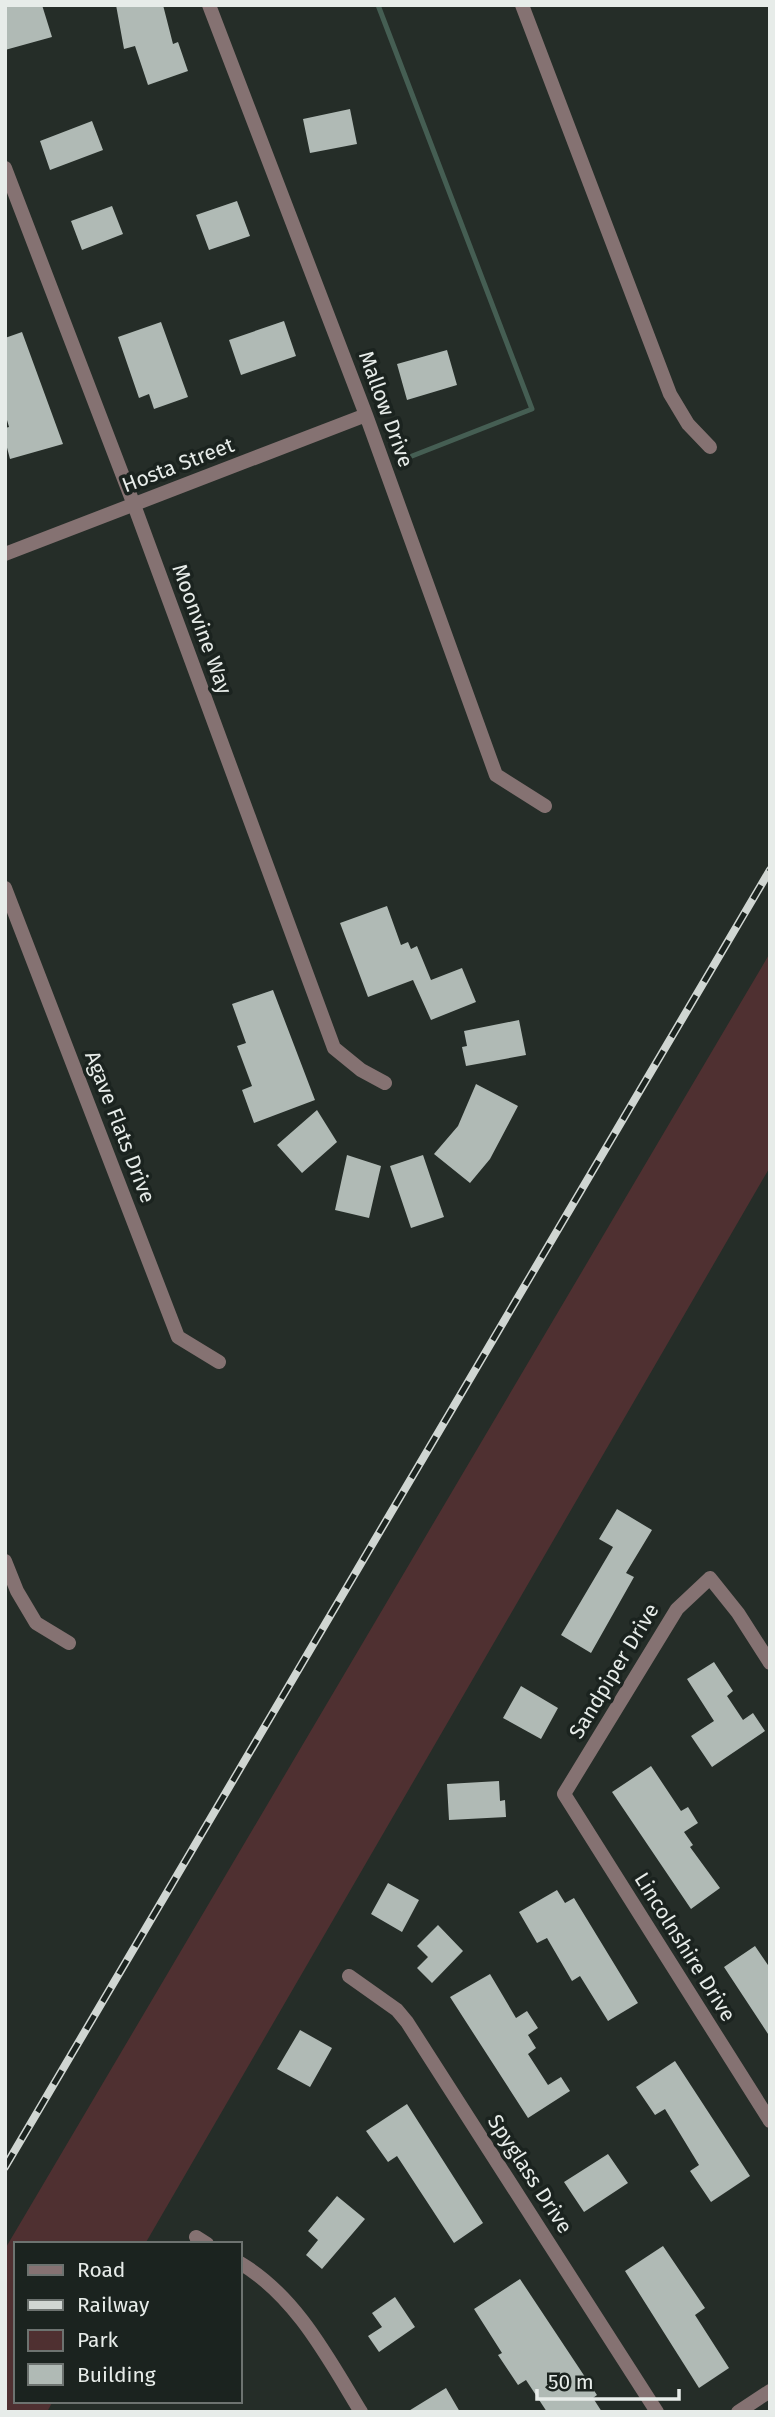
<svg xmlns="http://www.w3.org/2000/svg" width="775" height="2417" viewBox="0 0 775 2417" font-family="'Fira Sans',sans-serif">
  <rect width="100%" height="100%" fill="#252d28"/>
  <!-- green -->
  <path fill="#4f3031" d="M770,953v214l-625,1077h-129v157h37l-6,11h-42v-163z"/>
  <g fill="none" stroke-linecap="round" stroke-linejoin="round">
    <!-- stream -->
    <path stroke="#455e53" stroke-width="5" d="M378,5l154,404 -125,49"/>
  </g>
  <!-- building -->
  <path fill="#b0bab5" d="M5,5h37l10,32 -47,13z
    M116,5h47l10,39 5,-2 10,29 -40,14 -13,-39 -11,3z
    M350,109l7,35 -47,9 -7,-34z
    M92,121l11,29 -53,20 -10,-29z
    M237,201l13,35 -41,14 -13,-35z
    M112,206l11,28 -41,16 -11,-29z
    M284,321l12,35 -55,19 -12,-35z
    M161,322l27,75 -34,12 -5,-15 -10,4 -21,-61z
    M22,332l41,112 -53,15 -5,-19v-12l4,-1 -4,-14v-75z
    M447,350l10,35 -50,15 -10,-36z
    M387,906l14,39 7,-3 3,7 6,-3 14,34 31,-12 14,34 -45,18 -18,-40 -45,17 -28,-74z
    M273,990l42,110 -61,23 -12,-33 10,-4 -15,-40 9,-3 -14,-39z
    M519,1020l7,35 -60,11 -4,-19 5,-1 -3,-15z
    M476,1084l42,22 -28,53 -20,24 -36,-29 24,-28z
    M317,1110l20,32 -35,31 -25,-28z
    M347,1155l34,11 -12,52 -34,-8z
    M423,1155l21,62 -33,11 -21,-62z
    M617,1509l35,21 -26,43 8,4 -43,76 -30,-18 52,-88 -14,-8z
    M714,1662l19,29 -6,5 16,24 10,-7 12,18 -53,36 -21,-31 23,-15 -27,-42z
    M521,1686l37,22 -17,31 -38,-21z
    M651,1766l30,45 7,-4 10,16 -14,9 9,13 -3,2 30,41 -29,21 -79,-117z
    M499,1781l1,20 5,-1 1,17 -57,3 -2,-36z
    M388,1883l31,17 -17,32 -31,-18z
    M557,1890l8,13 9,-5 64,105 -30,18 -28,-45 -8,5 -25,-43 -10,5 -18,-31z
    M438,1925l25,26 -31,32 -15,-15 11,-11 -11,-11z
    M755,1946l15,22v69l-46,-70z
    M490,1974l26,44 11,-7 11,17 -10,7 8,13 -8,6 20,31 13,-8 9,14 -42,27 -78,-121z
    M300,2030l32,18 -22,39 -33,-18z
    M675,2061l75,115 -39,26 -21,-31 9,-6 -34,-56 -10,6 -19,-28z
    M407,2104l76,119 -29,20 -57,-87 -9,6 -22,-31z
    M608,2154l20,29 -44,29 -20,-30z
    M337,2196l28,23 -43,50 -16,-14 12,-15 -10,-9z
    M663,2246l42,62 -10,7 34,53 -30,20 -74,-117z
    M520,2279l77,116 -4,3 9,14h-55l-21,-32 -8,5 -20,-30 4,-2 -28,-44z
    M395,2297l20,30 -36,25 -11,-16 14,-9 -10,-14z
    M446,2388l14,24h-53z"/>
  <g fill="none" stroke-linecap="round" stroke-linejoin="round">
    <!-- minor -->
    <path stroke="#857272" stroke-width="14" d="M209,5l157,410 130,360 49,31
      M522,5l148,389 18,30 22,23
      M5,168l129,337 200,543 27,22 24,13
      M5,554l361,-139
      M5,888l173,449 41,25
      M5,1561l12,30 19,32 33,20
      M770,1663l-32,-50 -28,-35 -33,31 -113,185 206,327
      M349,1976l48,34 10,12 250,390
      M196,2237l11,7
      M240,2263c56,33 88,95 121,149
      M738,2412l32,-21"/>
    <defs>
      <path id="rail" d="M5,2167l765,-1297"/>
    </defs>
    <!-- rail casing -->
    <use href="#rail" stroke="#d0d6d2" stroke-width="8"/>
    <!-- rail -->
    <use href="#rail" stroke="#1b231f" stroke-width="5" stroke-dasharray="16" stroke-linecap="butt"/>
  </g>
  <g text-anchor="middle" stroke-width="7" stroke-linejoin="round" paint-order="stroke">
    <!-- street labels -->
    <g font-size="21" fill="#e7ece9" stroke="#1b231f">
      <text transform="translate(386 409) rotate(70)" y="7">Mallow Drive</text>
      <text transform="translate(178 465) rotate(-21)" y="7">Hosta Street</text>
      <text transform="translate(202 629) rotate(70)" y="7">Moonvine Way</text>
      <text transform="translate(120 1127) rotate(69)" y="7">Agave Flats Drive</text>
      <text transform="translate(614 1671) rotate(-59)" y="7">Sandpiper Drive</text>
      <text transform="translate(685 1947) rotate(58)" y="7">Lincolnshire Drive</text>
      <text transform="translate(530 2174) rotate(57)" y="7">Spyglass Drive</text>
    </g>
  </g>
  <!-- border -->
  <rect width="775" height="2417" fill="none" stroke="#e7ece9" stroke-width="14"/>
  <!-- legend -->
  <rect x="14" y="2242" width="228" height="161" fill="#1b231f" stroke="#6d7370" stroke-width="2"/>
  <rect x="28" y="2265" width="35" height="10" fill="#857272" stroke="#6d7370" stroke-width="2"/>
  <text x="77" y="2277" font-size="21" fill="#e7ece9">Road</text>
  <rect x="28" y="2300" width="35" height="10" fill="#d0d6d2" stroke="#6d7370" stroke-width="2"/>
  <text x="77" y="2312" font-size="21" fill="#e7ece9">Railway</text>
  <rect x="28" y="2330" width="35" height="21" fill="#4f3031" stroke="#6d7370" stroke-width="2"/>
  <text x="77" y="2347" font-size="21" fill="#e7ece9">Park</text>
  <rect x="28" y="2364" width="35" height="21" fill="#b0bab5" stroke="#6d7370" stroke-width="2"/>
  <text x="77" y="2382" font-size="21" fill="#e7ece9">Building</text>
  <!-- scale -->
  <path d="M537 2389v10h142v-10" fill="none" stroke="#e7ece9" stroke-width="3.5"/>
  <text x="548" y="2389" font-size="21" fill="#e7ece9" stroke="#1b231f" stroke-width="5" paint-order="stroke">50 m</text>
</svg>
